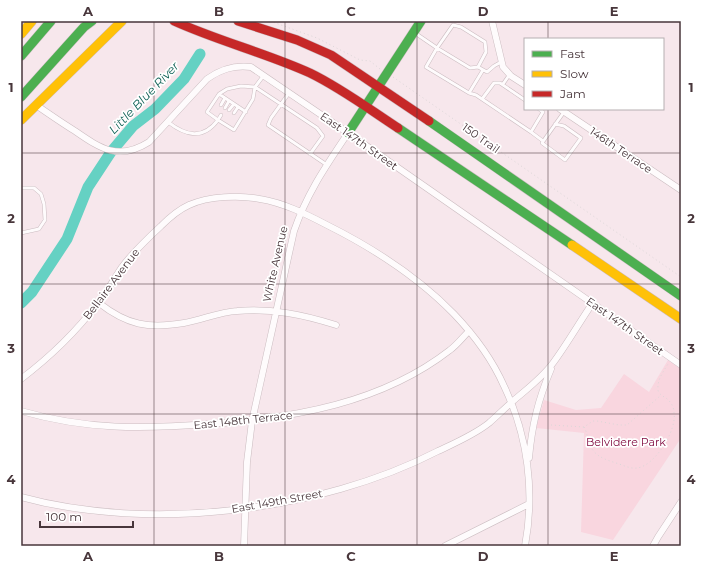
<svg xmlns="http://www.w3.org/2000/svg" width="702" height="567" viewBox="0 0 702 567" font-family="Montserrat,sans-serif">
  <rect width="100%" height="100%" fill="#f7e7ec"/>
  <!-- green -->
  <path fill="#f9d6df" d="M668,360l13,9v69l-68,102 -32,-8 3,-99 -48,-5 8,-28 32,10 25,-2 23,-34 25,18z"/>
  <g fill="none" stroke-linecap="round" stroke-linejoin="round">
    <!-- river -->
    <path stroke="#65d1c3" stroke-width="11" d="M21,303l11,-11 35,-53 21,-52 23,-35 22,-26 22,-17 29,-30 16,-25"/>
    <defs>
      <path id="lane" d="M415,33l22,15 16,-23 8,2 24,15 1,10 -8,15 9,5 7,-6 7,-4
        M478,67l-8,1 -33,-20 -11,19 43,26 7,2 55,37 12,-20 -4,-3
        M503,84l7,-10
        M289,93l-18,25 -3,7 59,40
        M469,93l14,-23
        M219,94l27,18
        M482,99l12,-16h6l25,17
        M221,105l4,-7
        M225,108l4,-7
        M229,110l5,-6
        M234,113l4,-6
        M221,115l-3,5 -11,-8 12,-18 8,-5 14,-3 14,1 62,41 6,8 -13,18
        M168,122c18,14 35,18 50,-2l16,10 19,-31 2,-12 9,-12
        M555,124l9,2 17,12 -16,22 -23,-17 22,-31
        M531,132l12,9
        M21,188h13l7,6 3,10 1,16 -6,9 -18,4"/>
      <path id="street" d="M492,21l11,46 8,9 14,9
        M36,105c13,9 26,18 39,26 26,18 44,30 74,11l58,-63c14,-10 27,-14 44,-12l97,66 333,232
        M560,109l121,81
        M99,303c28,22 49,26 85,20 18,-3 35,-11 53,-12 35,-3 67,4 99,14
        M21,379c29,-22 55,-47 77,-76 9,-11 16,-24 24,-36 11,-15 25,-28 39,-41 8,-8 17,-16 28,-21 20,-9 50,-10 71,-6 24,4 46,15 67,26 46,23 91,52 127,89 21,22 38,45 50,72 24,50 31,106 21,160
        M21,411c66,19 121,18 189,13 84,-6 172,-21 240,-74 7,-5 13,-13 19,-19
        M529,458c3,-33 9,-58 22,-89
        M21,497c128,35 299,15 417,-46 17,-8 36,-16 51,-28 8,-7 16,-15 24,-22 14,-12 29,-23 40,-38 14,-19 26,-40 39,-59
        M244,546l3,-84 5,-41 42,-190c13,-38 32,-65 54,-98
        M445,546l84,-42
        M653,546l5,-9 23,-35"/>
      <path id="fast" d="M21,56l30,-35
        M21,97l63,-70 8,-6
        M429,121l252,175
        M398,128l174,117
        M348,133l73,-112"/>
      <path id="slow" d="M21,34l11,-13
        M21,120l101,-99
        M572,245l109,74"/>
      <path id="jam" d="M174,21c44,20 92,32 136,52 31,15 59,36 88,55
        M238,21l59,19 34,15 98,66"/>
    </defs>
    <!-- lane casing -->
    <use href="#lane" stroke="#cbbcc0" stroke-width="4"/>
    <!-- street casing -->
    <use href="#street" stroke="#cbbcc0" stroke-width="7"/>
    <!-- fast casing -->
    <use href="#fast" stroke="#cbbcc0" stroke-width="10"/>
    <!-- slow casing -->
    <use href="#slow" stroke="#cbbcc0" stroke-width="10"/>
    <!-- jam casing -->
    <use href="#jam" stroke="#cbbcc0" stroke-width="10"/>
    <!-- path -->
    <path stroke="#dcd7d8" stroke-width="1" stroke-dasharray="1 3" stroke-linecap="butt" d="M270,21l47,17 43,22 10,1 10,8
      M393,77l288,200
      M551,425l33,2 9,-6h4l22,4h8l33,-29
      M584,427c3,5 3,10 5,15 4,14 15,17 27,21 7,2 14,6 21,5 18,-2 40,-38 37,-55 0,-3 -1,-8 -4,-11 -3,-5 -11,-6 -12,-12 -1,-10 5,-18 10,-26"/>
    <!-- lane -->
    <use href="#lane" stroke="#fefbfc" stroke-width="3"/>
    <!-- street -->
    <use href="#street" stroke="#fefbfc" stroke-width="6"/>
    <!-- fast -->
    <use href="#fast" stroke="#4caf50" stroke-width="9"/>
    <!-- slow -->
    <use href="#slow" stroke="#ffc107" stroke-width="9"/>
    <!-- jam -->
    <use href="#jam" stroke="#c62828" stroke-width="9"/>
  </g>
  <!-- grid -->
  <path fill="none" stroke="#48363b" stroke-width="1" stroke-opacity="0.55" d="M154,21v525M285,21v525M417,21v525M548,21v18M548,109v437M21,153h660M21,284h660M21,414h660"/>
  <g text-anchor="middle" stroke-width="3.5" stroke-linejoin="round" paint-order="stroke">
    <!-- street labels -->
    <g font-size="11" fill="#48363b" stroke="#fff">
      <text transform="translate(481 138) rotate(35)" y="4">150 Trail</text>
      <text transform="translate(359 141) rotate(35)" y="4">East 147th Street</text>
      <text transform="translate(621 150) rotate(34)" y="4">146th Terrace</text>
      <text transform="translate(275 264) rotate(-77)" y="4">White Avenue</text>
      <text transform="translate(111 284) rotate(-53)" y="4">Bellaire Avenue</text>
      <text transform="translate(625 326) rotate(35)" y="4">East 147th Street</text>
      <text transform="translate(243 420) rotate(-6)" y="4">East 148th Terrace</text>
      <text transform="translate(277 501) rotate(-10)" y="4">East 149th Street</text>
    </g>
    <!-- park labels -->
    <g font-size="11" fill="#830f43" stroke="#fff">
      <text x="626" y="446">Belvidere Park</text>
    </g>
    <!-- water labels -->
    <g font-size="12" font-style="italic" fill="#106257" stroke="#fff">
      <text transform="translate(144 98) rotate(-46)" y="4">Little Blue River</text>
    </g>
  </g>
  <!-- border -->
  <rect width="702" height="567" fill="none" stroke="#ffffff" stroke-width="44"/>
  <!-- legend -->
  <rect x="524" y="38" width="140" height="72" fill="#ffffff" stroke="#b6afb1"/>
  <rect x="532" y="51" width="20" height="6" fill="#4caf50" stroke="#b6afb1"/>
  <text x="560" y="58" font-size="12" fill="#48363b">Fast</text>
  <rect x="532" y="71" width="20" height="6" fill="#ffc107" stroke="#b6afb1"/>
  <text x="560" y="78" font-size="12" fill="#48363b">Slow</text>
  <rect x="532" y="91" width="20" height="6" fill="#c62828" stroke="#b6afb1"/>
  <text x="560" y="98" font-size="12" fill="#48363b">Jam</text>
  <!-- scale -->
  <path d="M40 521v6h93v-6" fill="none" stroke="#48363b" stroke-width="2"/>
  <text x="46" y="521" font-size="12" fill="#48363b" stroke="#ffffff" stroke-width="3" paint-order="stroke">100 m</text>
  <rect x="22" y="22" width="658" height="523" fill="none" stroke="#48363b" stroke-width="1.5"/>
  <g font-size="13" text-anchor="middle" font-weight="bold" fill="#48363b">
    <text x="88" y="16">A</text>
    <text x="219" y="16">B</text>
    <text x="351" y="16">C</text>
    <text x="483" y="16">D</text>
    <text x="614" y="16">E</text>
    <text x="11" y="92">1</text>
    <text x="691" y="92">1</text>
    <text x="11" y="223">2</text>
    <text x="691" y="223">2</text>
    <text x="11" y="353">3</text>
    <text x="691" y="353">3</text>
    <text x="11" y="484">4</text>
    <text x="691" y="484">4</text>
    <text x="88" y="561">A</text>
    <text x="219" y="561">B</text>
    <text x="351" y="561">C</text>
    <text x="483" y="561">D</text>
    <text x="614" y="561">E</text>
  </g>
</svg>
